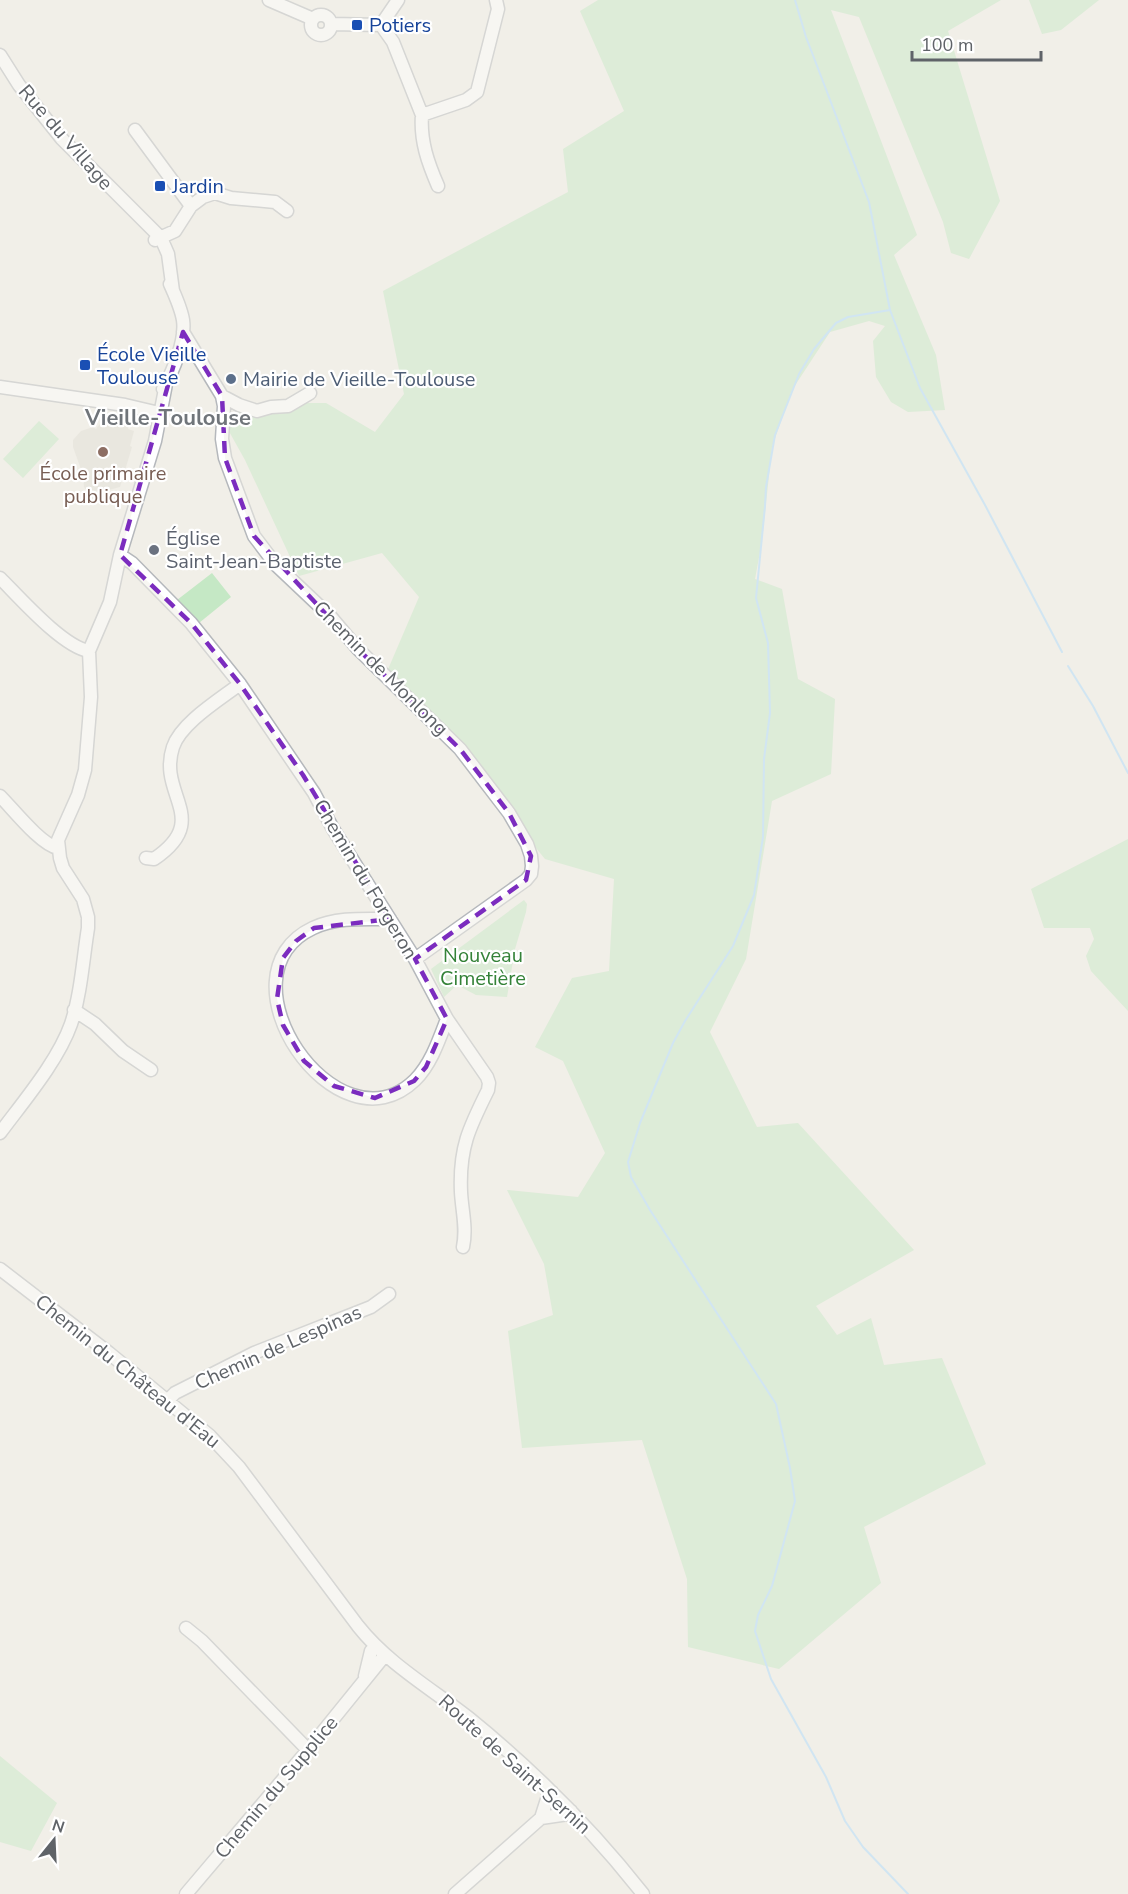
<svg xmlns="http://www.w3.org/2000/svg" width="1128" height="1894" viewBox="0 0 1128 1894" font-family="'Nunito Sans',sans-serif">
  <rect width="100%" height="100%" fill="#f1efe8"/>
  <!-- education -->
  <path fill="#e1ded6" d="M110,412l21,5 -3,12 6,2 -4,15 2,1 -12,40 -15,4 -19,-1 -2,-3 -1,-12 -10,-28v-7l8,-9 12,-4 3,2 6,-8 4,-1z"/>
  <!-- green -->
  <path fill="#c5e8c5" d="M598,0h403l-53,31 52,170 -31,58 -18,-6 -8,-31 -84,-205 -28,-7 86,225 -23,20 42,100 9,55 -37,2 -17,-10 -15,-25 -3,-36 12,-15 -16,-5 -39,11 -38,58 -20,57 -10,94 -7,38 27,10 16,90 37,20 -4,75 -59,27 -26,158 -36,73 47,95 41,-4 116,127 -98,56 21,29 34,-17 13,47 58,-7 44,106 -122,63 17,56 -102,86 -91,-22 -1,-68 -45,-139 -120,8 -14,-117 45,-16 -9,-51 -37,-74 71,7 27,-44 -42,-92 -28,-14 37,-69 37,-7 5,-92 -69,-20 -90,-110 -72,-68 36,-84 -37,-44 -83,23 -54,-116 -19,-34 7,-11 30,-12h63l49,29 29,-38 -21,-103 185,-99 -5,-43 61,-38 -44,-100z
    M1029,0h70l-38,30 -19,4z
    M39,421l20,18 -36,39 -20,-19z
    M212,573l19,24 -32,26 -22,-23z
    M1128,839v172l-37,-40 -5,-15 8,-17 -4,-11h-46l-13,-39z
    M524,900l3,4 -1,8 -11,37 -8,48 -31,-2 -19,-10 -13,12 -13,-28z
    M0,1756l57,47 -26,48 -31,-9z"/>
  <g fill="none" stroke-linecap="round" stroke-linejoin="round">
    <!-- stream -->
    <path stroke="#aadaff" stroke-width="2" d="M795,0l11,37 63,165 21,108 -42,7 -12,6 -22,26 -15,25 -24,61 -9,52 -1,19 -9,92 12,45 2,70 -6,46 -1,78 -9,58 -21,51 -48,75 -12,22 -33,80 -12,39 3,15 19,33 126,194 14,64 5,33 -23,85 -14,29 -3,16 16,48 55,98 19,44 18,26 45,47
      M890,310l30,78 65,117 77,147
      M1068,666l25,40 35,67"/>
    <defs>
      <path id="minor" d="M269,0l44,19
        M311 25a10 10 0 1 1 20 0a10 10 0 1 1-20 0Z
        M332,24l49,1
        M381,25l12,17 29,73 44,-15 11,-8 21,-83 -2,-9
        M381,25l17,-25
        M0,55l19,30 43,54 99,99 7,16 5,37
        M422,115c-2,26 6,48 16,71
        M135,130l56,76
        M155,240l20,-9 16,-25 12,-9 12,-4 16,5 44,4 12,9
        M183,332l39,64 2,10 -2,33 3,19 29,78 22,29 55,52 27,32 102,100 49,64 18,31 4,12 1,10 -1,8 -5,6 -111,79
        M0,387l125,18 34,8
        M163,389c10,-18 23,-48 20,-69 -2,-12 -8,-25 -13,-36
        M222,396l17,9 18,6 14,-4 17,-1 22,-13
        M120,555l12,8 59,60 49,61 74,109 19,36 82,130 32,60 40,58 2,6 -1,7c-19,38 -29,58 -27,102 1,19 6,36 2,55
        M0,578c20,20 63,69 89,73
        M0,796c13,13 41,49 58,52
        M146,858l8,1c59,-40 3,-64 19,-112 8,-24 46,-47 67,-63
        M390,919c-25,0 -54,-2 -77,9 -100,47 24,228 102,152 16,-16 24,-40 32,-61
        M74,1010l21,14 28,27 28,19
        M0,1133c23,-31 58,-72 71,-109 10,-30 12,-65 17,-96v-11l-5,-18 -20,-31 -3,-10 -2,-18 20,-45 7,-25 6,-73 -2,-46 21,-49 10,-47 35,-114 11,-57
        M0,1269l109,84 101,83 29,31 119,159c30,38 74,63 112,93 64,52 122,110 173,175
        M168,1400l7,-7 79,-40 117,-46 18,-13
        M186,1628l16,13 106,109
        M365,1676l6,-25 4,-4
        M541,1818l7,-22 4,-4
        M186,1894l122,-144 77,-95
        M455,1894l86,-76 27,-4 3,-3"/>
    </defs>
    <!-- minor casing -->
    <use href="#minor" stroke="#b5b8bc" stroke-width="15"/>
    <!-- minor -->
    <use href="#minor" stroke="#fff" stroke-width="12"/>
  </g>
  <!-- marked area -->
  <path d="M0 0H1128V1894H0ZM183,332l39,64 3,62 29,78 104,113 102,100 49,64 22,43 -5,24 -111,79 32,60 -21,48 -12,14 -39,17 -41,-12 -30,-25 -21,-36 -6,-26 6,-41 13,-17 18,-13 76,-9 -87,-144 -63,-91 -49,-61 -71,-68z" fill="#f1efe8" fill-opacity=".55" fill-rule="evenodd"/>
  <path fill="none" stroke="#7b2cbf" stroke-width="4.5" stroke-dasharray="12 8" stroke-linejoin="round" d="M183,332l39,64 3,62 29,78 104,113 102,100 49,64 22,43 -5,24 -111,79 32,60 -21,48 -12,14 -39,17 -41,-12 -30,-25 -21,-36 -6,-26 6,-41 13,-17 18,-13 76,-9 -87,-144 -63,-91 -49,-61 -71,-68z"/>
  <!-- markers -->
  <g fill="#1a4fb4" stroke="#fff" stroke-width="2">
    <rect x="351" y="19" width="12" height="12" rx="3"/>
    <rect x="154" y="180" width="12" height="12" rx="3"/>
    <rect x="79" y="359" width="12" height="12" rx="3"/>
  </g>
  <circle fill="#5c6f8a" stroke="#fff" stroke-width="2" cx="231" cy="379" r="6"/>
  <circle fill="#8d6e63" stroke="#fff" stroke-width="2" cx="103" cy="452" r="6"/>
  <circle fill="#6b7280" stroke="#fff" stroke-width="2" cx="154" cy="550" r="6"/>
  <g text-anchor="middle" stroke-width="4.5" stroke-linejoin="round" paint-order="stroke">
    <!-- transit labels -->
    <g font-size="20" fill="#164399" stroke="#fff" text-anchor="start">
      <text x="369" y="32">Potiers</text>
      <text x="172" y="193">Jardin</text>
      <text x="97" y="361">École Vieille<tspan x="97" dy="23">Toulouse</tspan></text>
    </g>
    <!-- street labels -->
    <g font-size="20" fill="#5f6368" stroke="#fff">
      <text transform="translate(66 137) rotate(49)" y="7">Rue du Village</text>
      <text transform="translate(381 668) rotate(45)" y="7">Chemin de Monlong</text>
      <text transform="translate(366 879) rotate(59)" y="7">Chemin du Forgeron</text>
      <text transform="translate(278 1347) rotate(-24)" y="7">Chemin de Lespinas</text>
      <text transform="translate(128 1371) rotate(39)" y="7">Chemin du Château d'Eau</text>
      <text transform="translate(515 1764) rotate(42)" y="7">Route de Saint-Sernin</text>
      <text transform="translate(276 1787) rotate(-50)" y="7">Chemin du Supplice</text>
    </g>
    <!-- service labels -->
    <g font-size="20" fill="#4e5e75" stroke="#fff" text-anchor="start">
      <text x="243" y="386">Mairie de Vieille-Toulouse</text>
    </g>
    <!-- education labels -->
    <g font-size="20" fill="#785e54" stroke="#fff">
      <text x="103" y="480">École primaire<tspan x="103" dy="23">publique</tspan></text>
    </g>
    <!-- worship labels -->
    <g font-size="20" fill="#5b616d" stroke="#fff" text-anchor="start">
      <text x="166" y="545">Église<tspan x="166" dy="23">Saint-Jean-Baptiste</tspan></text>
    </g>
    <!-- park labels -->
    <g font-size="20" fill="#348238" stroke="#fff">
      <text x="483" y="962">Nouveau<tspan x="483" dy="23">Cimetière</tspan></text>
    </g>
    <!-- quarter labels -->
    <g font-size="22" font-weight="bold" fill="#70757a" stroke="#fff">
      <text x="168" y="425">Vieille-Toulouse</text>
    </g>
  </g>
  <!-- north arrow -->
  <g transform="translate(54 1840) rotate(18)" stroke="#ffffff" stroke-width="4.5" paint-order="stroke">
  <path d="M0-4.5L10 22L0 15L-10 22Z" fill="#5f6368"/>
  <text y="-9" font-size="16" font-weight="bold" text-anchor="middle" fill="#5f6368">N</text>
  </g>
  <!-- scale -->
  <path d="M912 51v9h129v-9" fill="none" stroke="#5f6368" stroke-width="3"/>
  <text x="921" y="51" font-size="18" fill="#5f6368" stroke="#ffffff" stroke-width="4.5" paint-order="stroke">100 m</text>
</svg>
